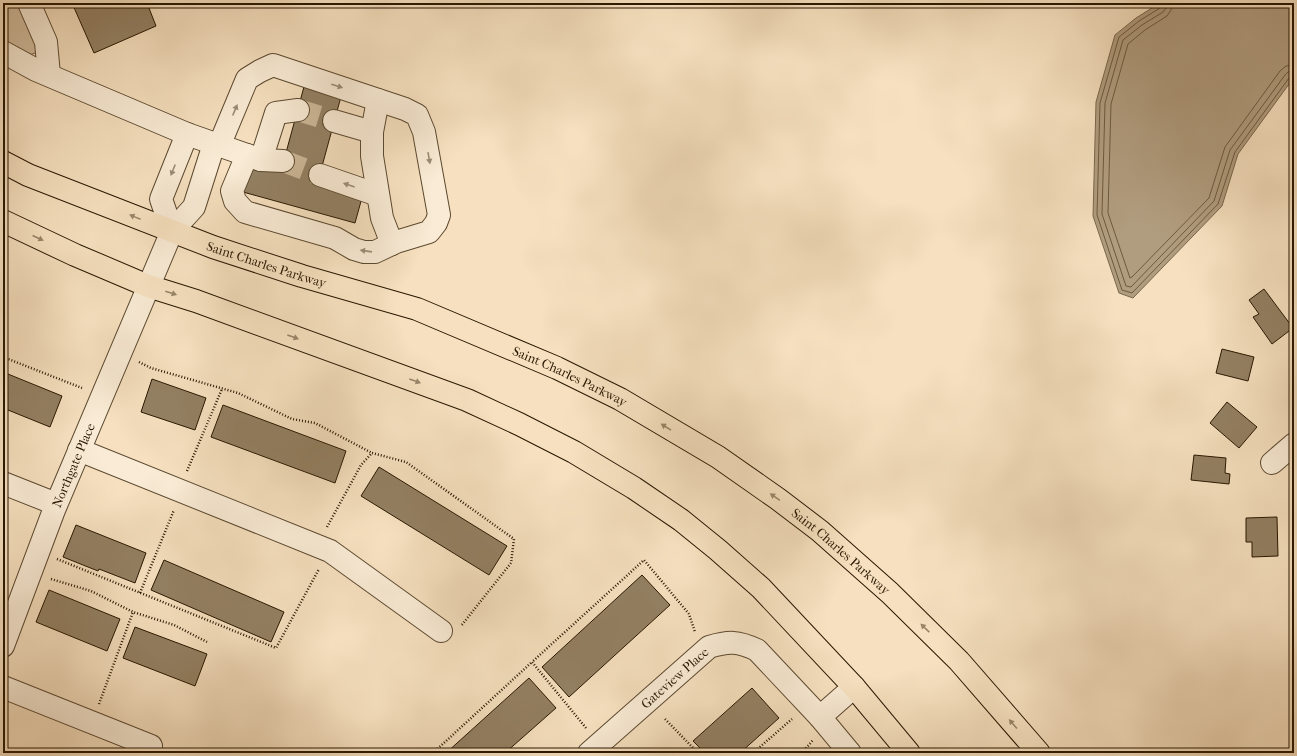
<svg xmlns="http://www.w3.org/2000/svg" width="1297" height="756" viewBox="0 0 1297 756" font-family="'IM FELL French Canon',serif">
  <rect width="100%" height="100%" fill="#f6e0bf"/>
  <filter id="stains"><feTurbulence type="fractalNoise" baseFrequency=".005" numOctaves="4"/><feColorMatrix values="0 0 0 0 .2 0 0 0 0 .09 0 0 0 0 .02 0 0 0 .5 -.17"/></filter>
  <radialGradient id="worn" r=".72"><stop offset=".6" stop-color="#630" stop-opacity="0"/><stop offset="1" stop-color="#630" stop-opacity=".3"/></radialGradient>
  <!-- green -->
  <path fill="#d3be9f" stroke="#7e6a50" d="M3,3h15l20,49 -15,5 -20,-14z"/>
  <!-- water -->
  <path fill="#b09c7e" stroke="#7a674c" d="M1160,3h134v76l-2,1 -54,74 -16,52 -89,92 -14,-5 -26,-77 3,-114 19,-67 21,-17z"/>
  <g fill="none" stroke-linecap="round" stroke-linejoin="round">
    <!-- shore -->
    <path stroke="#6c5a3f" stroke-width="1" d="M1161,3l-1,5 -21,13 -20,16 -19,66 -3,112 25,75 10,3 86,-89 17,-52 54,-74 5,-2
      M1166,3v5l-3,4 -21,13 -19,15 -18,63 -3,111 24,72 5,1 83,-86 16,-51 55,-75 3,-3 6,-1
      M1172,3l-1,7 -4,6 -22,14 -17,14 -17,60 -3,109 22,65 2,-1 77,-79 16,-51 55,-76 6,-5 8,-1"/>
  </g>
  <!-- building -->
  <path fill="#938063" stroke="#281700" d="M72,3h75l9,23 -62,27z
    M305,83l37,10 -24,88 45,13 -8,29 -112,-31 8,-30 30,9z
    M1264,289l29,39 -21,16 -19,-27 6,-3 -10,-14z
    M1222,349l32,8 -6,24 -32,-8z
    M3,372l59,24 -12,31 -47,-19z
    M152,379l54,19 -11,32 -54,-18z
    M1227,402l30,25 -18,21 -29,-25z
    M223,405l123,46 -11,32 -124,-46z
    M1194,455l32,3 -1,15 5,1 -1,10 -38,-4z
    M379,467l128,79 -18,29 -128,-79z
    M1277,517l1,39 -26,1v-15h-6v-24z
    M76,525l70,28 -11,30 -36,-14 -1,2 -35,-14z
    M164,560l120,52 -13,30 -120,-52z
    M642,575l28,30 -101,92 -27,-30z
    M49,590l71,29 -13,32 -71,-29z
    M135,627l72,27 -12,32 -72,-28z
    M529,678l27,30 -51,45h-59z
    M752,688l27,30 -39,35h-35l-12,-12z"/>
  <g fill="none" stroke-linecap="round" stroke-linejoin="round">
    <!-- minor-tunnel -->
    <path stroke="#cdb899" stroke-width="22" stroke-dasharray="22 11" stroke-linecap="butt" d="M298,110l36,11
      M283,161l37,14"/>
    <defs>
      <g id="minor">
        <path d="M29,3l17,39 3,33"/>
        <path d="M3,52l33,18 151,64 74,26 22,1"/>
        <path d="M378,100l-6,32v24l10,62 10,26"/>
        <path d="M334,121l38,11"/>
        <path d="M219,146l28,-67 13,-8 13,-6 132,44 12,6 7,17 15,83 -3,8 -7,9 -33,10 -21,10h-11l-10,-3 -19,-11 -90,-26 -10,-11 -3,-10 15,-36"/>
        <path d="M261,160l15,-47 22,-3"/>
        <path d="M320,175l58,20"/>
        <path d="M172,231l-11,-32 26,-65"/>
        <path d="M79,450l251,101 111,80"/>
        <path d="M1272,463l22,-19"/>
        <path d="M3,483l53,21"/>
        <path id="s1" d="M3,646l51,-136 118,-279 22,-24 20,-63"/>
        <path d="M3,687l148,59"/>
        <path d="M820,717l30,36"/>
        <path id="s2" d="M589,753l120,-106c20,-6 29,-6 48,3l63,67 34,-30"/>
      </g>
      <g id="major">
        <path id="s3" d="M3,162l25,13 185,72 89,29 115,33 140,59 63,31 98,58 60,42 42,32 70,62 69,68 80,92"/>
        <path d="M3,221l72,34 73,31 48,15 271,99 52,24 55,28 60,36 47,32 37,30 43,38 93,99 55,66"/>
      </g>
    </defs>
    <!-- minor casing -->
    <use href="#minor" stroke="#5c4930" stroke-width="24"/>
    <!-- major casing -->
    <use href="#major" stroke="#281700" stroke-width="24"/>
    <!-- path -->
    <path stroke="#281700" stroke-width="2.5" stroke-dasharray="1 2" stroke-linecap="butt" d="M3,357l79,31
      M139,362l12,6 87,25 54,26 23,4 57,30
      M187,471l35,-82
      M327,527l34,-62 11,-12 34,9 108,77 -3,24 -50,63
      M57,559l219,89 43,-79
      M51,579l40,12 42,21 41,13 33,17
      M140,593l34,-83
      M99,704l34,-92
      M665,719l33,34
      M586,728l-54,-66 112,-102 45,54 6,18
      M433,753l99,-91
      M753,753l39,-34
      M802,753l11,-13"/>
    <!-- minor -->
    <use href="#minor" stroke="#f9ebd5" stroke-width="22"/>
    <!-- major -->
    <use href="#major" stroke="#f6e0bf" stroke-width="22"/>
  </g>
  <!-- one-way arrows -->
  <defs><path id="oneway-solid" d="M-6-.8H1V-3.2L6.5 0L1 3.2V.8H-6Z"/></defs>
  <g fill="#9b8c75">
    <use href="#oneway-solid" transform="translate(337 86) rotate(18)"/>
    <use href="#oneway-solid" transform="translate(235 110) rotate(-67)"/>
    <use href="#oneway-solid" transform="translate(429 158) rotate(80)"/>
    <use href="#oneway-solid" transform="translate(173 170) rotate(112)"/>
    <use href="#oneway-solid" transform="translate(349 185) rotate(-161)"/>
    <use href="#oneway-solid" transform="translate(366 251) rotate(-172)"/>
  </g>
  <g fill="#998669">
    <use href="#oneway-solid" transform="translate(135 217) rotate(-158)"/>
    <use href="#oneway-solid" transform="translate(38 238) rotate(25)"/>
    <use href="#oneway-solid" transform="translate(171 293) rotate(18)"/>
    <use href="#oneway-solid" transform="translate(293 337) rotate(20)"/>
    <use href="#oneway-solid" transform="translate(415 381) rotate(20)"/>
    <use href="#oneway-solid" transform="translate(666 427) rotate(-148)"/>
    <use href="#oneway-solid" transform="translate(775 497) rotate(-145)"/>
    <use href="#oneway-solid" transform="translate(925 628) rotate(-136)"/>
    <use href="#oneway-solid" transform="translate(1013 724) rotate(-131)"/>
  </g>
  <g text-anchor="middle" stroke-width="3.5" stroke-linejoin="round" paint-order="stroke">
    <!-- street labels -->
    <g font-size="13" fill="#281700" stroke="#f9ebd5">
      <text dy="5" stroke="none"><textPath href="#s3" startOffset="283">Saint Charles Parkway</textPath></text>
      <text dy="5" stroke="none"><textPath href="#s3" startOffset="607">Saint Charles Parkway</textPath></text>
      <text dy="5" stroke="none"><textPath href="#s1" startOffset="194">Northgate Place</textPath></text>
      <text dy="5" stroke="none"><textPath href="#s3" startOffset="931">Saint Charles Parkway</textPath></text>
      <text dy="5" stroke="none"><textPath href="#s2" startOffset="114">Gateview Place</textPath></text>
    </g>
  </g>
  <!-- margin -->
  <rect width="1297" height="756" fill="none" stroke="#f6e0bf" stroke-width="16"/>
  <rect x="4" y="4" width="1289" height="748" fill="none" stroke="#281700" stroke-width="2"/>
  <rect x="8" y="8" width="1281" height="740" fill="none" stroke="#281700"/>
  <rect width="100%" height="100%" filter="url(#stains)"/>
  <rect width="100%" height="100%" fill="url(#worn)"/>
</svg>
